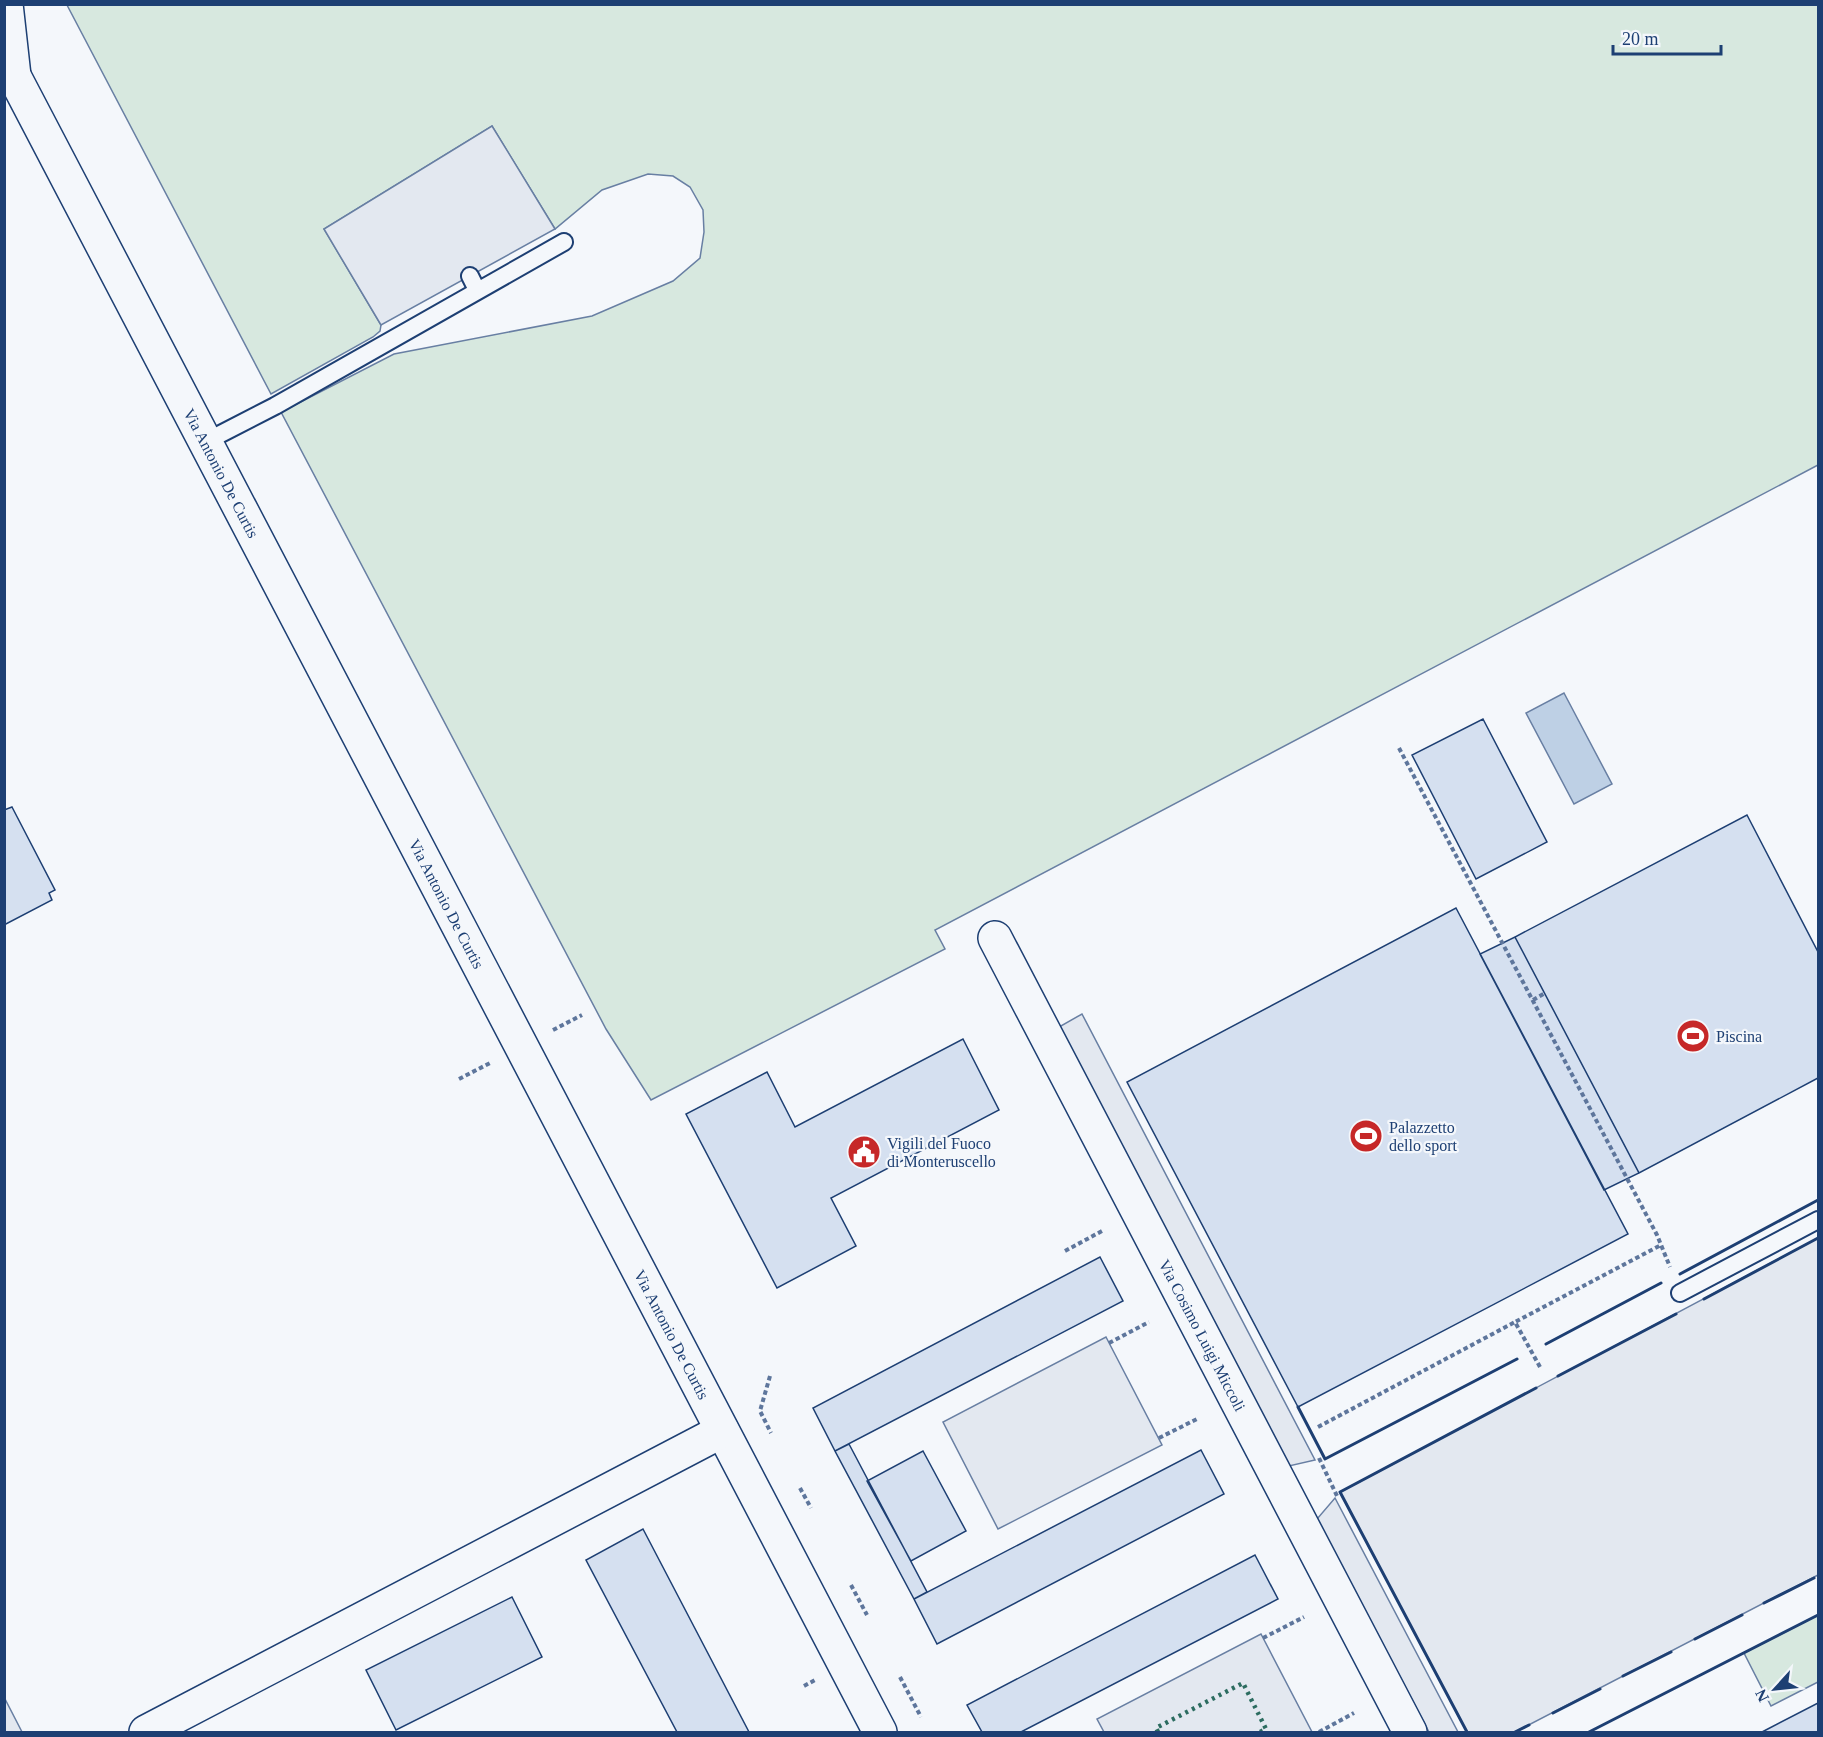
<svg xmlns="http://www.w3.org/2000/svg" width="1823" height="1737" viewBox="0 0 1823 1737" font-family="Georgia,serif">
  <rect width="100%" height="100%" fill="#f4f7fb"/>
  <!-- green -->
  <path fill="#d7e8df" stroke="#687fa3" stroke-width="1.5" d="M67,5h1751v460l-883,465 10,19 -294,151 -45,-71 -325,-617 113,-58 198,-38 81,-35 27,-23 4,-26 -1,-22 -13,-23 -17,-11 -25,-2 -46,16 -47,39 -63,-103 -168,103 57,96 -1,6 -7,6 -102,57z
    M1818,1615v67l-47,24 -27,-53z"/>
  <!-- parking -->
  <path fill="#e3e8f0" stroke="#687fa3" stroke-width="1.5" d="M492,126l63,103 -174,96 -57,-96z
    M1082,1014l233,446 -26,6 -230,-439z
    M1818,1238v337l-303,157h-48l-127,-240z
    M1106,1337l56,108 -164,84 -55,-107z
    M1335,1498l123,234h-29l-112,-213z
    M1261,1634l51,98h-208l-7,-13z
    M4,1699h1l17,33h-17z"/>
  <!-- water -->
  <path fill="#bed0e5" stroke="#687fa3" stroke-width="1.5" d="M1564,693l48,91 -38,20 -48,-91z"/>
  <!-- building -->
  <path fill="#d5e0f0" stroke="#1d3f73" stroke-width="1.5" d="M1483,719l64,123 -71,37 -64,-124z
    M12,807l43,83 -6,3 3,7 -48,25v-115z
    M1747,815l71,137v126l-179,95 -124,-236z
    M1456,908l172,326 -330,173 -171,-325z
    M1515,937l124,236 -35,17 -124,-236z
    M963,1039l36,71 -168,88 25,48 -79,42 -91,-174 81,-42 28,55z
    M1100,1257l23,44 -288,150 -22,-43z
    M849,1444l78,148 -13,7 -79,-148z
    M1201,1450l23,44 -287,150 -23,-45z
    M923,1451l43,80 -55,30 -44,-80z
    M643,1529l106,203h-72l-91,-172z
    M1255,1555l23,44 -257,133h-39l-15,-27z
    M512,1597l30,60 -146,73 -30,-60z
    M1818,1703v29h-56z"/>
  <g fill="none" stroke-linecap="round" stroke-linejoin="round">
    <defs>
      <path id="service" d="M470,276l7,14
        M205,442l70,-36 289,-164
        M1680,1293l138,-73"/>
      <g id="minor">
        <path id="s1" d="M14,76l866,1656"/>
        <path id="s2" d="M995,938l415,794"/>
        <path d="M146,1732l576,-301"/>
      </g>
      <path id="tertiary" d="M6,4l8,72"/>
    </defs>
    <!-- service casing -->
    <use href="#service" stroke="#1d3f73" stroke-width="20"/>
    <!-- minor casing -->
    <use href="#minor" stroke="#1d3f73" stroke-width="36"/>
    <!-- tertiary casing -->
    <use href="#tertiary" stroke="#1d3f73" stroke-width="36"/>
    <!-- path -->
    <path stroke="#5e769c" stroke-width="4" stroke-dasharray="4.5 3" stroke-linecap="butt" d="M1399,748l258,487 13,32
      M1533,1000l12,-7
      M553,1030l29,-15
      M459,1079l31,-16
      M1065,1251l37,-20
      M1109,1343l40,-21
      M1540,1367l-25,-45 146,-77
      M770,1376l-10,35 11,22
      M1318,1427l197,-105
      M1159,1438l40,-20
      M1319,1458l18,38
      M800,1488l11,20
      M851,1585l16,30
      M1263,1638l41,-21
      M900,1677l21,40
      M804,1686l11,-6
      M1319,1732l35,-19"/>
    <!-- service -->
    <use href="#service" stroke="#f4f7fb" stroke-width="16"/>
    <!-- minor -->
    <use href="#minor" stroke="#f4f7fb" stroke-width="33"/>
    <!-- tertiary -->
    <use href="#tertiary" stroke="#f4f7fb" stroke-width="33"/>
    <!-- hedge -->
    <path stroke="#2c6c60" stroke-width="4.5" stroke-dasharray="3 4.5" stroke-linecap="butt" d="M1158,1732l-2,-4 87,-45 23,46 -6,3"/>
    <!-- wall -->
    <path stroke="#1d3f73" stroke-width="3" d="M1680,1274l138,-74
      M1704,1299l114,-61
      M1546,1344l115,-61
      M1558,1376l118,-62
      M1298,1407l27,52 192,-100
      M1764,1603l50,-25
      M1695,1639l47,-24
      M1623,1676l48,-24
      M1553,1713l47,-24
      M1467,1732l-127,-240 196,-104
      M1515,1732l14,-7
      M1589,1732l229,-117"/>
  </g>
  <!-- icons -->
  <defs>
    <symbol id="stadium-disc" viewBox="-11 -11 22 22"><circle r="9.5" fill="#c62828" stroke="#f4f7fb"/><path d="M0-5a6.5 5 0 1 0 0 10a6.5 5 0 1 0 0-10ZM-3.5-1.8h7v3.6h-7Z" fill="#fff"/></symbol>
    <symbol id="civic-disc" viewBox="-11 -11 22 22"><circle r="9.5" fill="#c62828" stroke="#f4f7fb"/><path d="M-.6-6.5H3V-4.5H.6V-3L4-1V1h2V6H-6V1h2V-1L-.6-3ZM-1.2 2.5V6h2.4V2.5Z" fill="#fff"/></symbol>
  </defs>
  <g fill-rule="evenodd">
    <use href="#stadium-disc" x="1674" y="1017" width="38" height="38"/>
    <use href="#stadium-disc" x="1347" y="1117" width="38" height="38"/>
    <use href="#civic-disc" x="845" y="1133" width="38" height="38"/>
  </g>
  <g text-anchor="middle" stroke-width="4.5" stroke-linejoin="round" paint-order="stroke">
    <!-- street labels -->
    <g font-size="16" fill="#1d3f73" stroke="#f4f7fb">
      <text dy="6" stroke="none"><textPath href="#s1" startOffset="448">Via Antonio De Curtis</textPath></text>
      <text dy="6" stroke="none"><textPath href="#s1" startOffset="934">Via Antonio De Curtis</textPath></text>
      <text dy="6" stroke="none"><textPath href="#s1" startOffset="1420">Via Antonio De Curtis</textPath></text>
      <text dy="6" stroke="none"><textPath href="#s2" startOffset="448">Via Cosimo Luigi Miccoli</textPath></text>
    </g>
    <!-- poi labels -->
    <g font-size="16" fill="#1d3f73" stroke="#f4f7fb" text-anchor="start">
      <text x="1716" y="1042">Piscina</text>
      <text x="1389" y="1133">Palazzetto<tspan x="1389" dy="18">dello sport</tspan></text>
      <text x="887" y="1149">Vigili del Fuoco<tspan x="887" dy="18">di Monteruscello</tspan></text>
    </g>
  </g>
  <!-- border -->
  <rect width="1823" height="1737" fill="none" stroke="#1d3f73" stroke-width="12"/>
  <!-- north arrow -->
  <g transform="translate(1775 1689) rotate(243)" stroke="#f4f7fb" stroke-width="4.5" paint-order="stroke">
  <path d="M0-4.5L10 22L0 15L-10 22Z" fill="#1d3f73"/>
  <text y="-9" font-size="16" font-weight="bold" text-anchor="middle" fill="#1d3f73">N</text>
  </g>
  <!-- scale -->
  <path d="M1613 45v9h108v-9" fill="none" stroke="#1d3f73" stroke-width="3"/>
  <text x="1622" y="45" font-size="18" fill="#1d3f73" stroke="#f4f7fb" stroke-width="4.5" paint-order="stroke">20 m</text>
</svg>
